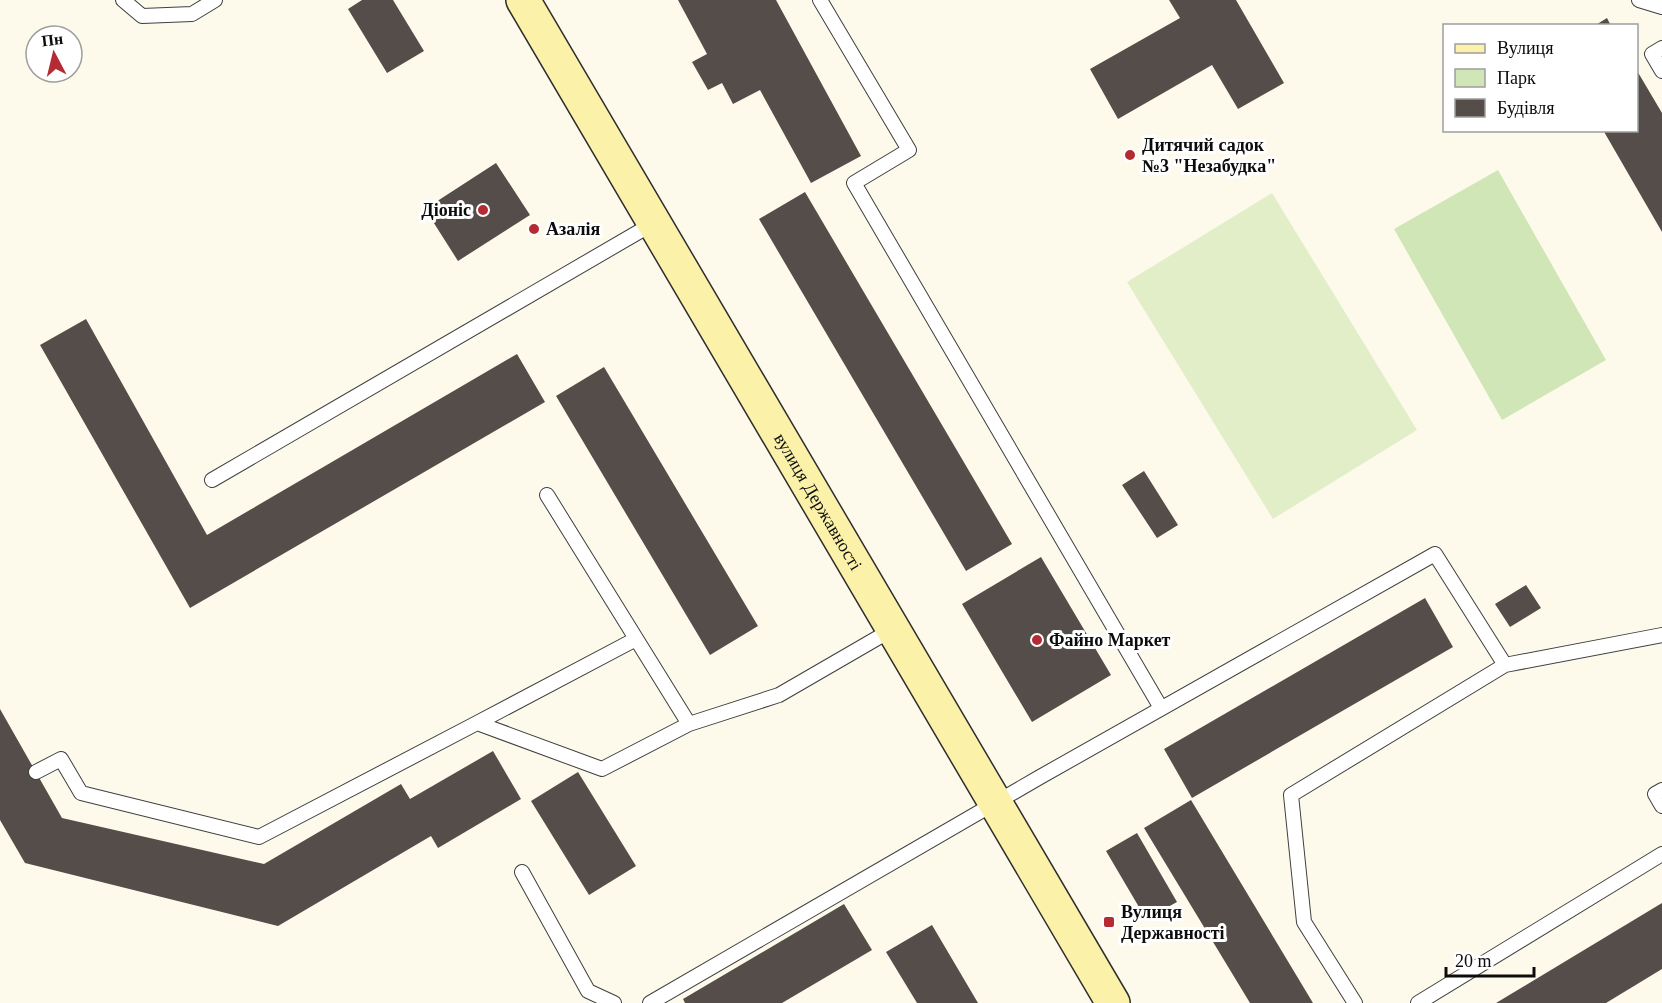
<svg xmlns="http://www.w3.org/2000/svg" width="1662" height="1003" viewBox="0 0 1662 1003" font-family="'Times New Roman',serif">
  <rect width="100%" height="100%" fill="#fefaeb"/>
  <!-- green -->
  <path fill="#d0e6b7" d="M1498,170l108,190 -104,60 -108,-191z"/>
  <!-- pitch -->
  <path fill="#e2eec8" d="M1272,193l145,237 -144,89 -146,-237z"/>
  <!-- building -->
  <path fill="#544d49" d="M362,0h31l31,51 -37,22 -39,-64z
    M678,0h98l85,156 -50,27 -51,-93 -27,14 -11,-21 -14,7 -16,-28 15,-8z
    M1169,0h67l48,83 -46,26 -26,-44 -94,54 -28,-50 90,-51z
    M1607,18l4,8h-17z
    M1636,69l26,44v119l-59,-102h33z
    M496,163l34,52 -72,46 -33,-52z
    M805,192l207,352 -46,27 -207,-352z
    M86,319l121,216 310,-181 28,48 -355,206 -150,-263z
    M604,367l154,259 -48,29 -154,-259z
    M1144,471l34,54 -21,13 -35,-53z
    M1041,557l70,118 -79,47 -70,-118z
    M1526,585l15,23 -31,19 -15,-23z
    M1425,598l28,49 -261,151 -28,-49z
    M0,709l62,109 202,46 137,-80 9,15 83,-48 28,48 -83,49 -7,-12 -153,90 -253,-63 -25,-43z
    M578,772l58,94 -47,29 -58,-94z
    M1191,800l122,203h-63l-106,-175z
    M1137,833l40,69 -31,17 -40,-68z
    M1662,903v66l-56,34h-110z
    M844,904l28,46 -90,53h-97l-2,-4z
    M932,925l46,78h-61l-31,-51z"/>
  <g fill="none" stroke-linecap="round" stroke-linejoin="round">
    <defs>
      <path id="lane" d="M123,0l19,16 50,-2 23,-14
        M820,0l89,150 -55,33 307,525
        M1639,0l23,7
        M1662,48l-10,6 10,17
        M212,480l442,-257
        M547,495l142,229 90,-29 114,-66
        M477,723l159,-84
        M36,772l25,-13 20,34 178,44 218,-114 125,46 87,-45
        M1662,790l-7,4 7,12
        M522,872l66,119 26,12
        M650,1003l390,-226 395,-223 70,111
        M1355,1003l-51,-81 -13,-127 214,-130 157,-30
        M1418,1003l244,-149"/>
      <g id="secondary">
        <path id="s1" d="M523,0l590,1003"/>
      </g>
    </defs>
    <!-- lane casing -->
    <use href="#lane" stroke="#3f3f3f" stroke-width="16"/>
    <!-- secondary casing -->
    <use href="#secondary" stroke="#2e2e2e" stroke-width="36"/>
    <!-- lane -->
    <use href="#lane" stroke="#fff" stroke-width="14"/>
    <!-- secondary -->
    <use href="#secondary" stroke="#fbf1a9" stroke-width="33"/>
  </g>
  <!-- markers -->
  <g fill="#b52b34" stroke="#fff" stroke-width="2">
    <circle cx="1130" cy="155" r="6"/>
    <circle cx="483" cy="210" r="6"/>
    <circle cx="534" cy="229" r="6"/>
    <circle cx="1037" cy="640" r="6"/>
    <rect x="1103" y="916" width="12" height="12" rx="3"/>
  </g>
  <g text-anchor="middle" stroke-width="6" stroke-linejoin="round" paint-order="stroke">
    <!-- poi labels -->
    <g font-size="18" font-weight="bold" fill="#0c0c0c" stroke="#fff" text-anchor="start">
      <text x="1142" y="151">Дитячий садок<tspan x="1142" dy="21">№3 "Незабудка"</tspan></text>
      <text x="471" y="216" text-anchor="end">Діоніс</text>
      <text x="546" y="235">Азалія</text>
      <text x="1049" y="646">Файно Маркет</text>
      <text x="1121" y="918">Вулиця<tspan x="1121" dy="21">Державності</tspan></text>
    </g>
    <!-- street labels -->
    <g font-size="18" fill="#0c0c0c" stroke="#fff">
      <text dy="6" stroke="none"><textPath href="#s1" startOffset="582">вулиця Державності</textPath></text>
    </g>
  </g>
  <!-- legend -->
  <rect x="1443" y="24" width="195" height="108" fill="#ffffff" stroke="#9e9e9e" stroke-width="1.5"/>
  <rect x="1455" y="44" width="30" height="9" fill="#fbf1a9" stroke="#9e9e9e" stroke-width="1.5"/>
  <text x="1497" y="54" font-size="18" fill="#0c0c0c">Вулиця</text>
  <rect x="1455" y="69" width="30" height="18" fill="#d0e6b7" stroke="#9e9e9e" stroke-width="1.5"/>
  <text x="1497" y="84" font-size="18" fill="#0c0c0c">Парк</text>
  <rect x="1455" y="99" width="30" height="18" fill="#544d49" stroke="#9e9e9e" stroke-width="1.5"/>
  <text x="1497" y="114" font-size="18" fill="#0c0c0c">Будівля</text>
  <!-- north arrow -->
  <g transform="translate(54 54) rotate(353)"><circle r="28" fill="#ffffff" stroke="#9e9e9e" stroke-width="1.5"/>
  <path d="M0-4.5L10 22L0 15L-10 22Z" fill="#b52b34"/>
  <text y="-9" font-size="16" font-weight="bold" text-anchor="middle" fill="#0c0c0c">Пн</text>
  </g>
  <!-- scale -->
  <path d="M1446 967v9h88v-9" fill="none" stroke="#0c0c0c" stroke-width="3"/>
  <text x="1455" y="967" font-size="18" fill="#0c0c0c" stroke="#ffffff" stroke-width="4.5" paint-order="stroke">20 m</text>
</svg>
